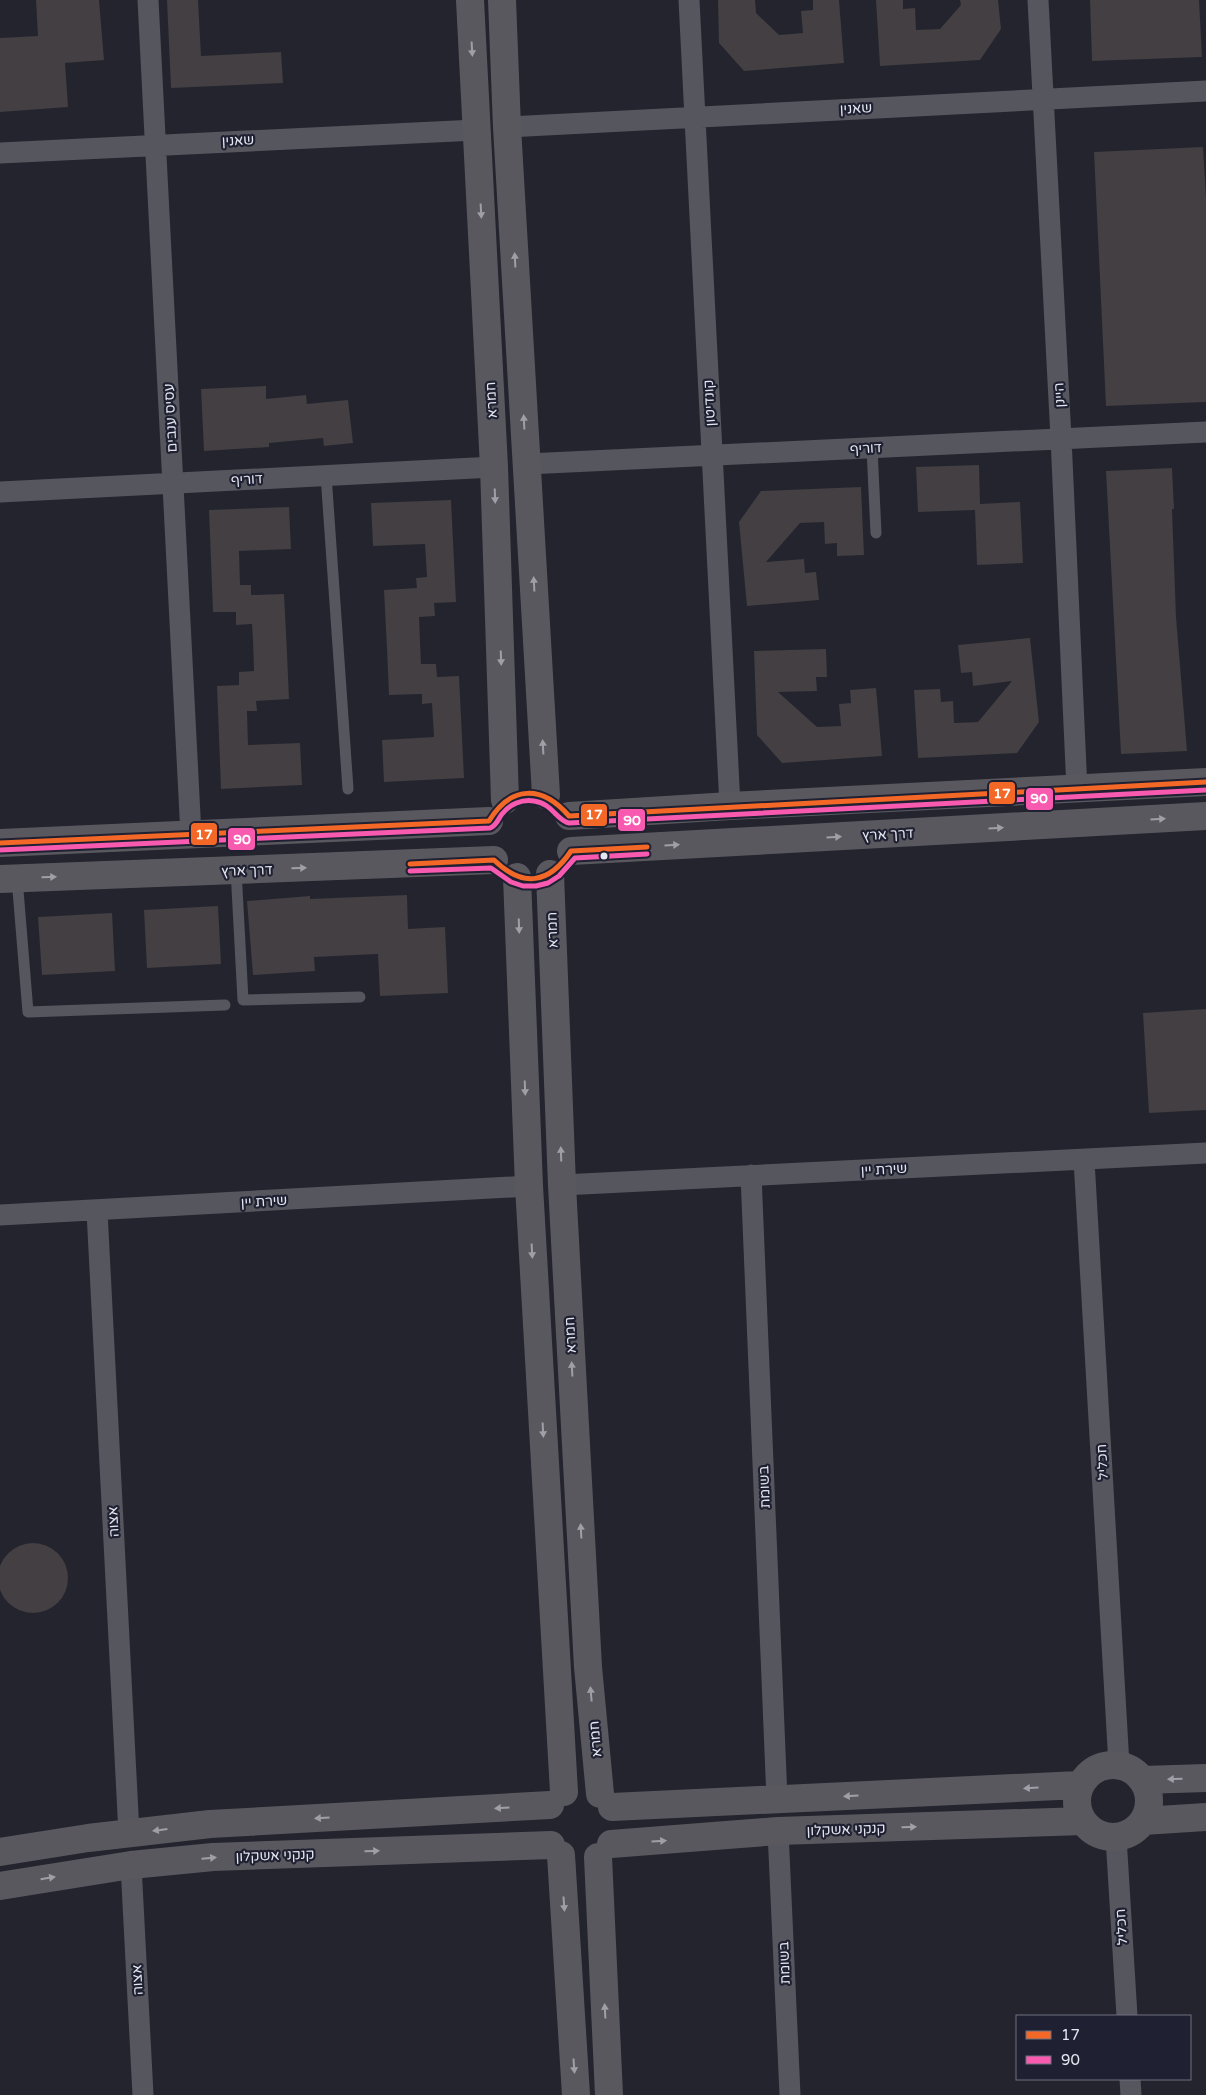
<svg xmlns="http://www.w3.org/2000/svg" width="1206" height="2095" viewBox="0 0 1206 2095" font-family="'Varela Round',Heebo,sans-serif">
  <rect width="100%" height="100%" fill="#23242e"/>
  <!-- building -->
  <path fill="#433f42" d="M36,0h63l5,60 -39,3 3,44 -68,5v-74l38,-2z
    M167,0h31l3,56 80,-4 2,31 -112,5z
    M718,0h37l1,13 23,22 24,-2 -2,-22 12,-1v-10h26l5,63 -100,8 -25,-28z
    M876,0h27v9l12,-1 1,22 24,-1 21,-24 -1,-5h38l3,29 -21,31 -100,6z
    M1090,0h109l3,57 -110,4z
    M1203,147l3,51v204l-100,4 -12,-254z
    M266,386v13l40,-4 1,9 41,-4 5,43 -29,3 -1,-8 -54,5v4l-65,4 -3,-62z
    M979,465l1,39 40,-2 3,61 -46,2 -2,-55 -57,2 -2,-45z
    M1172,468l2,41h-2l4,108 11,134 -66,3 -15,-283z
    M861,487l3,68 -27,1v-13l-12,1 -1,-22 -24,1 -34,39 38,-3 1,14 11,-1 3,28 -72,6 -8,-84 22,-31z
    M451,500l5,102 -22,1 1,13 -16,1 2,47h15l1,13 22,-1 5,102 -80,4 -2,-42 52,-3 -2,-34 -10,1v-10l-33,1 -2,-46 -3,-59 33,-2 -1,-10 11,-1 -2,-33 -52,2 -2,-43z
    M289,507l2,42 -52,2 1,34h11v10l33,-1 3,59 2,46 -33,2 1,10h-10l1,34 52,-2 2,42 -81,4 -4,-103 22,-1v-13l15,-1 -1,-30 -1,-17 -16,1v-13h-23l-4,-102z
    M1030,638l9,84 -22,31 -99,5 -4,-68 26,-1 1,13 12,-1 1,22 24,-1 34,-41 -39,5 -1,-14 -11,1 -3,-28z
    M826,649l1,28h-11l1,14 -39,1 39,35 24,-1 -2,-22 12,-1 -1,-13 26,-2 6,68 -100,7 -25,-28 -3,-84z
    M407,895l1,34 37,-2 3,66 -68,3 -2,-42 -64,3 1,14 -62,4 -6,-74 63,-5v3z
    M218,906l3,58 -74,4 -3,-58z
    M112,913l3,58 -73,4 -4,-58z
    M1206,1009v101l-57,3 -6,-100z
    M-2 1578a35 35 0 1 1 70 0a35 35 0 1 1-70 0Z"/>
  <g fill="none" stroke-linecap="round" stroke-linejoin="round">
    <!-- lane -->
    <path stroke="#56565e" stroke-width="11" d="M872,448l4,85
      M326,475l22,314
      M236,870l7,130 117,-3
      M17,878l11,134 197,-7"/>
    <!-- street -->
    <path stroke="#56565e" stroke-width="21" d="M148,0l43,835
      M689,0l41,806
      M1038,0l23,438 16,352
      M507,127l699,-36
      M0,153l476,-23
      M527,464l679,-32
      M0,492l494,-25
      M1084,1160l35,605
      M751,1175l26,624
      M562,1185l644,-32
      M97,1211l32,623
      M0,1215l529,-29
      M778,1831l12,264
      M1116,1837l11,179
      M131,1865l12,230
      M1130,2079l1,16"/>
    <!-- secondary -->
    <path stroke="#5a585f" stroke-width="28" d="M470,0l24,467 11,333
      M502,0l5,127 39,668
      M569,816l161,-10 476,-24
      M0,843l489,-22
      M571,851l635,-35
      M550,874l12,311 26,482 12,127
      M517,877l12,309 35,606
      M0,879l494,-19
      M1077 1801a36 36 0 1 1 72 0a36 36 0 1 1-72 0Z
      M1143,1780l63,-2
      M612,1807l467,-22
      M1143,1821l63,-4
      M611,1844l167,-13 305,-10
      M0,1852l88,-14 122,-14 340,-19
      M561,1855l15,240
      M598,1857l11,238
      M0,1886l131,-21 82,-8 338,-12"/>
    <defs>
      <path id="bus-1" d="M0,843l489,-22c22,-36 53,-36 80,-5l637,-34
        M410,864l84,-4c29,28 55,24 77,-9l76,-4"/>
      <path id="bus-2" d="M0,850l490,-22c7,-3 8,-9 12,-14 8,-10 20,-15 32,-13 18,2 23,20 35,22l637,-33
        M410,871l81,-3 20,14 12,4h13l12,-3 11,-7 16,-18 72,-4"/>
    </defs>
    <!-- bus-1 casing -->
    <use href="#bus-1" stroke="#1f2132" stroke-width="9"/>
    <!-- bus-2 casing -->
    <use href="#bus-2" stroke="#1f2132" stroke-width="9"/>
    <!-- bus-1 -->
    <use href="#bus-1" stroke="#f36827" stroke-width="5"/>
    <!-- bus-2 -->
    <use href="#bus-2" stroke="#f75aaf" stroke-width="5"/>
  </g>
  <!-- one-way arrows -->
  <defs><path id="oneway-solid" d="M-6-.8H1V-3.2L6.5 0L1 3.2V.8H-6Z" transform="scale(1.25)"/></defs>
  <g fill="#9f9fa8">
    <use href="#oneway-solid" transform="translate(472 49) rotate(87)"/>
    <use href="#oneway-solid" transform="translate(481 211) rotate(87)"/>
    <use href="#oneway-solid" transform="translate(515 260) rotate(-93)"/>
    <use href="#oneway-solid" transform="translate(524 422) rotate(-93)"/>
    <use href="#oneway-solid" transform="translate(495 496) rotate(88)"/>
    <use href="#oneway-solid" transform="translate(534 584) rotate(-93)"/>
    <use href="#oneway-solid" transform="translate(501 658) rotate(88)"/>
    <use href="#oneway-solid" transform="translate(543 747) rotate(-93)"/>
    <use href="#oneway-solid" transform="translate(1158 819) rotate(-3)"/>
    <use href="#oneway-solid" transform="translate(996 828) rotate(-3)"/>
    <use href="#oneway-solid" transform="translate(834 837) rotate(-3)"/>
    <use href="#oneway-solid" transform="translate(672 845) rotate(-3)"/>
    <use href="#oneway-solid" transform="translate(299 868) rotate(-2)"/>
    <use href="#oneway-solid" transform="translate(49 877) rotate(-2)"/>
    <use href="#oneway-solid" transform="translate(519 926) rotate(88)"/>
    <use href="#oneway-solid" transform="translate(525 1088) rotate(88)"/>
    <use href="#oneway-solid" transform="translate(561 1154) rotate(-92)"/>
    <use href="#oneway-solid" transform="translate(532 1251) rotate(87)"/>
    <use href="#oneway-solid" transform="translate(572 1369) rotate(-93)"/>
    <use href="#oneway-solid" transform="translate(543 1430) rotate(87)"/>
    <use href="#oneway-solid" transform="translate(581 1531) rotate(-93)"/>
    <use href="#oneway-solid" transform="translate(591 1694) rotate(-95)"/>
    <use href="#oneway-solid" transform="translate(1175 1779) rotate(178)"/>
    <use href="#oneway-solid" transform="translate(1031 1788) rotate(177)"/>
    <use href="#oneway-solid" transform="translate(851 1796) rotate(177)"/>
    <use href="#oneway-solid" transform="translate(502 1808) rotate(177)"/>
    <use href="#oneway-solid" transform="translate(322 1818) rotate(177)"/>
    <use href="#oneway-solid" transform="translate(909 1827) rotate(-2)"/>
    <use href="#oneway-solid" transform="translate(160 1830) rotate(173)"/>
    <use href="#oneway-solid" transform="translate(659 1841) rotate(-4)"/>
    <use href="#oneway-solid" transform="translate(372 1851) rotate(-2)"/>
    <use href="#oneway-solid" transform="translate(209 1858) rotate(-5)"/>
    <use href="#oneway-solid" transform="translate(48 1878) rotate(-9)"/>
    <use href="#oneway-solid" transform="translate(564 1904) rotate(86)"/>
    <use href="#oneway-solid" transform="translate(605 2011) rotate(-93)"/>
    <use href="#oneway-solid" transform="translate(574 2066) rotate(86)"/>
  </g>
  <!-- markers -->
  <circle fill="#e4e6f1" stroke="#1f2132" stroke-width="2" cx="604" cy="856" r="4.5"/>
  <g text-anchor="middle" stroke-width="4.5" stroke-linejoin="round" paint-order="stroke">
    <!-- street labels -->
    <g font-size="14" fill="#e4e6f1" stroke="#1f2132">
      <text transform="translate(856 108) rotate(-3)" y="5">שאנין</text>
      <text transform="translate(238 140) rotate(-3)" y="5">שאנין</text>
      <text transform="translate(1059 395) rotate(-93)" y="5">היינן</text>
      <text transform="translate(491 400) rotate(-93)" y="5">חמרא</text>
      <text transform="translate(709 403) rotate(-93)" y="5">קונדיטון</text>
      <text transform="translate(170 418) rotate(-93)" y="5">עסיס ענבים</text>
      <text transform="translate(866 448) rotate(-3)" y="5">דוריף</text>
      <text transform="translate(247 479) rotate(-3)" y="5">דוריף</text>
      <text transform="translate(888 834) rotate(-3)" y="5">דרך ארץ</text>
      <text transform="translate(247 870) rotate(-2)" y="5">דרך ארץ</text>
      <text transform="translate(552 930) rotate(-92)" y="5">חמרא</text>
      <text transform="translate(884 1169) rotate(-3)" y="5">שירת יין</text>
      <text transform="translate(264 1201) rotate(-3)" y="5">שירת יין</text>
      <text transform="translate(570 1335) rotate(-93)" y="5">חמרא</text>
      <text transform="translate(1102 1462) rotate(-93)" y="5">חכליל</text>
      <text transform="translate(764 1487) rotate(-92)" y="5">בשומת</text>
      <text transform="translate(113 1522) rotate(-93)" y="5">אצוה</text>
      <text transform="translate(595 1739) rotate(-95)" y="5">חמרא</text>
      <text transform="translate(846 1829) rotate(-2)" y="5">קנקני אשקלון</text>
      <text transform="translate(275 1855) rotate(-2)" y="5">קנקני אשקלון</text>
      <text transform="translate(1121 1927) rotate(-94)" y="5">חכליל</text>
      <text transform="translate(784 1963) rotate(-92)" y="5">בשומת</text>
      <text transform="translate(137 1980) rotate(-93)" y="5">אצוה</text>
    </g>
  </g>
  <g stroke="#1f2132" stroke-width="2">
    <rect x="988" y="781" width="28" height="24" rx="5" fill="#f36827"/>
    <rect x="1025" y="787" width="29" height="24" rx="5" fill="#f75aaf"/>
    <rect x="580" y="803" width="28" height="24" rx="5" fill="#f36827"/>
    <rect x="617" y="808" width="29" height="24" rx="5" fill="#f75aaf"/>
    <rect x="190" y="822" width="28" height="24" rx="5" fill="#f36827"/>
    <rect x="227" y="827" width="29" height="24" rx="5" fill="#f75aaf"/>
  </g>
  <g font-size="14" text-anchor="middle" font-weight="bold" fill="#fff">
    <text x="1002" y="798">17</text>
    <text x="1039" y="803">90</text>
    <text x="594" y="819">17</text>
    <text x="632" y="825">90</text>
    <text x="204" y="839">17</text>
    <text x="242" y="844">90</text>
  </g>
  <!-- legend -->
  <rect x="1016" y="2015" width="175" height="65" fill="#1f2132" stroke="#6e707e"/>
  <rect x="1026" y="2031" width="25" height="8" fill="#f36827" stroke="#6e707e"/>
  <text x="1061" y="2040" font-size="15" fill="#e4e6f1">17</text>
  <rect x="1026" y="2056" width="25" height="8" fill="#f75aaf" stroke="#6e707e"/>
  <text x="1061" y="2065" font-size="15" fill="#e4e6f1">90</text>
</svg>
